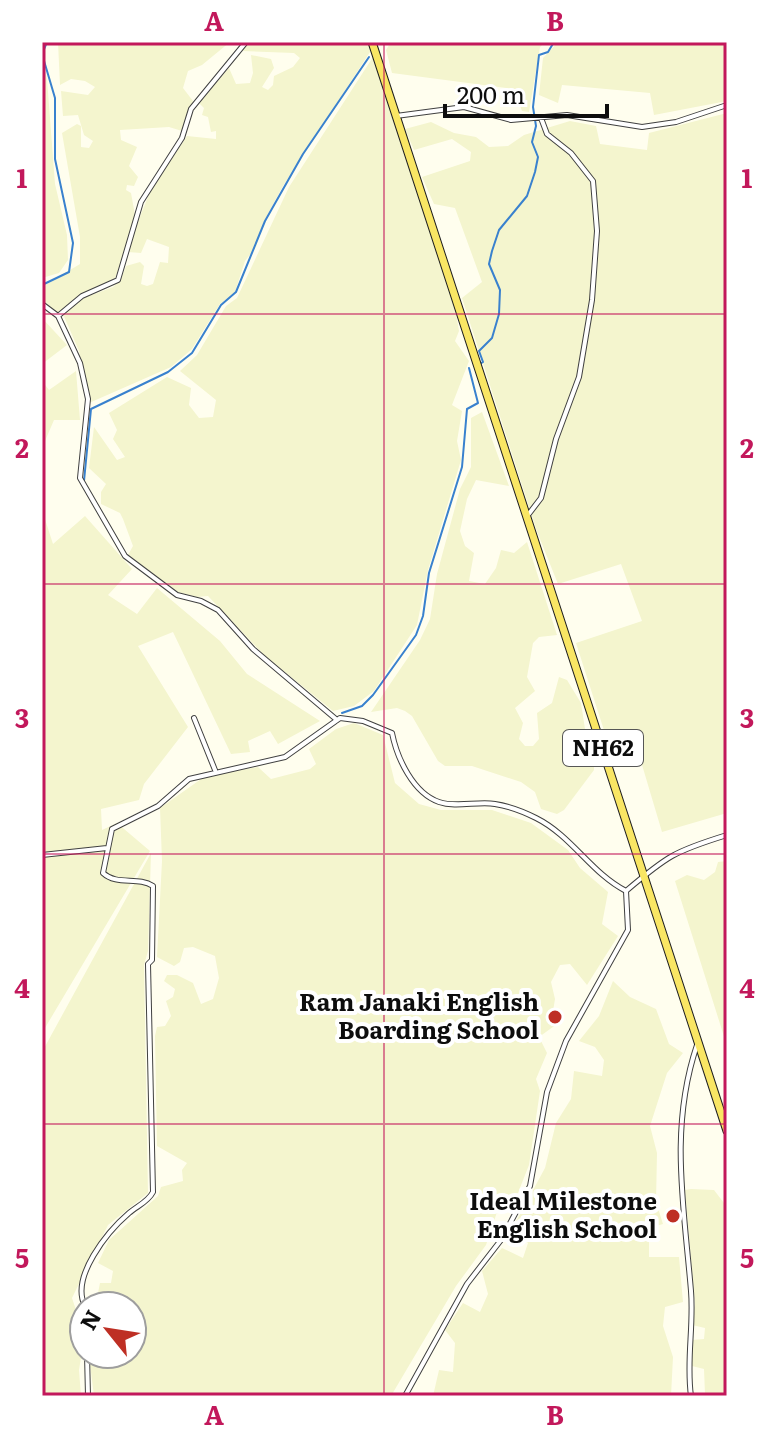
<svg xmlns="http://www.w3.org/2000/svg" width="769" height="1438" viewBox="0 0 769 1438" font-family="Literata,serif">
  <rect width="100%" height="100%" fill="#fffeee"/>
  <!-- farmland -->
  <path fill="#f4f5ce" d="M58,42h172l-28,23 -14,6 -5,17 10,13 -11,30 -13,-4 -49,3 1,10 16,7 -8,19 9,11 -4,9 -7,-1 -1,5 5,3 4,22 -13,45 -8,21 -21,8 -35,25 -16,-15v-12l38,-23v-27l-18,-104 15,-9 4,2v21l8,1 4,-7 -9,-6 -6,-20 -15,1 -2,-25 27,4 7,-8 -10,-6 -14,-2 -11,6z
    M249,42h120l3,7 -89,137 -19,35 -8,26 -11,14 -10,31 -15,12 -28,45 -21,18 -82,36 -10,-52 -16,-37 18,-15 32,-12 8,-8 5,-13 14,-4 4,4 -3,18 6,2 6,-2 7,-22 8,1 1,-16 -22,-8 -6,14 -13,-1 2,-11 20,-49 37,-56 29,3v-8l-5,1 -3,-15 -6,-2 2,-7 -5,-5 30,-35 7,16 14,-1 3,-10 -2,-18 20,4 3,9 -12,19 6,3 5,-5 1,-9 19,-9 7,-9 -6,-5 -51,-2z
    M391,42h154l-5,5 -11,65 -7,-1 -8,-22 -122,-16 -6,-23z
    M558,42h165l4,10v49l-73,14 -4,-22 -88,-8 -4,18 -19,-8 4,-37z
    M373,57l81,244 5,30 -4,10 14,20 -17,44 10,6 -5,30 4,19 -33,110 -11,55 -43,66 -20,15 -21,5 -69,-56 -56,-59 -11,1 -19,-5 -50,-37 5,-9 -10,-27 -3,-6 -19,-9v-12l5,-8 -17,-16 5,-41 23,33 8,-3 -12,-18 4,-9 -8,-17 58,-36 24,11 -2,17 10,13 14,-1 3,-17 -36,-29 17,-16 29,-49 11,-8 52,-111z
    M42,61l5,18 8,105 12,51 1,25 -9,13 -17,5z
    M727,113v700l-65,19 -25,-84 -27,1 -34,-106 66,-22 -21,-57 -63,20 -22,-55 -74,-231 20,-16 -27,-74 -21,-4 -12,-27 48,-16 1,-9 -19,-13 -38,11 -9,-21 26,-7 23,11 22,4 13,10 19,-1 16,-11 46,-14 26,5 4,18 47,6 2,-17z
    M42,318l25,27 -25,19z
    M76,371l4,49h-26l-12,28v-67l7,9z
    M482,412l27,74 -33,-6 -9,19 -7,32 5,15 9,7 -5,28 16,3 11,-16 5,-18 13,3 13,-11 30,93 -18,2 -6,6 -6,34 8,14 -20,17 8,15 -4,16 6,7h8l6,-7 -2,-26 15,-10 7,-26 8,3 14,23 4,26 9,24v17l-30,40 -7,4 -16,-5 -6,-17 -14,-10 -49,-16h-27l-7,-5 -26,-45 -7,-5 -8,-3 -26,4 49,-72 10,-21 7,-45 23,-85 11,-22v-49z
    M42,510l11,34 32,-28 47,53 -24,26 29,19 20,-26 63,53 27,33 73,47 -42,23 -8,-13 -22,10 2,11 -19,2 -58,-122 -35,14 50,81 -44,57 -5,16 -38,9 1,21 15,-7 33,28 -108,182z
    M354,723l29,12 12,48 24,21 22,6h51l39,13 37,27 12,18 28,24 -6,32 16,12 -31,49 -17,-21 -10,1 -9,17 4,17 -3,18 5,7 -18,13 8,16 -11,26 4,12 -11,74 -13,33 -9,-4 -8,12 -13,39 -30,41 -65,110h-297l-4,-32 11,-10h31v-48h-42l-4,-6 12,-7 2,-10h11l2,-12 -15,-8 11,-23 49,-44 3,-9 22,-6 -1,-11 5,-7 -30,-17 -2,-110 2,-9 8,-1 6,-10 -5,-15 7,-4 2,-8 -11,-8 3,-6h10l16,8 8,21 12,-5 6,-21 -4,-22 -22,-9 -9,1 -4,14 -6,4 -17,-9 5,-96 -2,-53 44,-31 54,-10 13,12 39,-10 6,-5 -7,-15 27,-20z
    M151,853l-3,98 -4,14 4,228 -40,32 -36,73 6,18 -7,18 13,5 -5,31 2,26h-39v-344z
    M727,861v185l-52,-165 12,-6 17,5 11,-8 3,-10z
    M613,981l17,16 26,12 13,35 14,9 -16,20 -17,53 7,27 -1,49 7,22 -14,4v29h30l4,45 -18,5 -2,19 10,31 -2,39h-238l6,-26 14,2 2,-29 -10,-13 18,-27 17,9 8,-18 -6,-23 20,-23 21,10 5,-15 -15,-16 32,-59 11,-45 15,-24 3,-28 28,5 2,-16 -9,-13 -16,-6 20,-25z
    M691,1189l23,1 13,17v189h-25l3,-2 -1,-25 -12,-3v-26l12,-1 1,-11 -13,-3 3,-20 -10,-115z"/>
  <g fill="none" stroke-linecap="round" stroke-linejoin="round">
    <!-- stream -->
    <path stroke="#3981ce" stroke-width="2" d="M382,42h1
      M42,285l27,-13 4,-29 -18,-84v-61l-13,-44 5,-12
      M480,364l3,-2 -4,-11 13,-13 7,-24 1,-24 -11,-26 3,-13 7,-21 28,-34 8,-24 3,-15 -6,-15 4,-16 -3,-19 6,-52 9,-3 6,-10
      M84,481l7,-72 77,-37 24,-19 29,-48 15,-13 29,-71 38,-67 66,-97
      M342,713l20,-7 11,-11 43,-60 7,-19 6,-43 33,-106 5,-58 11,-6 -9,-35"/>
    <defs>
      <path id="minor" d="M396,116l68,-9 47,13 56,-5 75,12 34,-5 51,-17
        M42,304l16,12 22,47 8,36 -8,79 45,78 52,39 24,6 17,9 35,39 84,71
        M58,316l24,-20 36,-16 23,-78 41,-64 9,-29 55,-67
        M528,515l13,-17 15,-59 23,-62 13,-77 5,-69 -4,-50 -22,-28 -24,-19 -6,-16
        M194,718l21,52
        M42,855l65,-7
        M85,1306c-15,-29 23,-75 44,-93 8,-7 19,-11 24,-21l-5,-228 4,-4 1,-74c-15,-10 -36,0 -50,-13l9,-44 46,-23 31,-27 96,-22 55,-39 23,3 29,12c5,25 21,60 47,69 17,6 39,-1 56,2 13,2 29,8 41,14 36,18 55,55 90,73
        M87,1354l1,42
        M405,1396l62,-112 34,-44 29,-54 17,-94 19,-51 62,-111 -2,-39c41,-35 49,-40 101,-56
        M691,1396c-5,-35 3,-70 0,-105 -7,-85 -22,-163 6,-246"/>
      <path id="primary" d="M372,42l355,1089"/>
    </defs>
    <!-- minor casing -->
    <use href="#minor" stroke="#404040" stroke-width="6"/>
    <!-- primary casing -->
    <use href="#primary" stroke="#1e1e1e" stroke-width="9"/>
    <!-- minor -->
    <use href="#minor" stroke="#fff" stroke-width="4"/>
    <!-- primary -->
    <use href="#primary" stroke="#f9e664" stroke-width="7"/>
  </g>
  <!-- grid -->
  <path fill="none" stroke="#c2185b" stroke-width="2" stroke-opacity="0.55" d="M384,42v1354M42,314h685M42,584h685M42,854h685M42,1124h685"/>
  <!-- markers -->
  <g fill="#be2f24" stroke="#fff" stroke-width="3">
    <circle cx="555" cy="1017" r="8"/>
    <circle cx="673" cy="1216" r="8"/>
  </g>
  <g text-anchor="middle" stroke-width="8" stroke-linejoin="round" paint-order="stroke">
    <!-- shield labels -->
    <rect fill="#fff" stroke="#565656" stroke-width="2" x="563" y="730" width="80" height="36" rx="6"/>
    <g font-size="22" font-weight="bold" fill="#0d0d0d">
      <text x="603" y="756">NH62</text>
    </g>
    <!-- poi labels -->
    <g font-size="24" font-weight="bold" fill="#0d0d0d" stroke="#fff" text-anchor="end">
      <text x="539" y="1011">Ram Janaki English<tspan x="539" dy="28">Boarding School</tspan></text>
      <text x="657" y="1210">Ideal Milestone<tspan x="657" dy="28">English School</tspan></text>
    </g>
  </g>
  <!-- border -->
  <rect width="769" height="1438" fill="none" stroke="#ffffff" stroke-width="88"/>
  <!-- north arrow -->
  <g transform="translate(108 1330) rotate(300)"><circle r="38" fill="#ffffff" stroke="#9e9e9e" stroke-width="2"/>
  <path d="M0-6L14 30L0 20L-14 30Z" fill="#be2f24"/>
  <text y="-12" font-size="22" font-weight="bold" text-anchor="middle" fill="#0d0d0d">N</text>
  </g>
  <!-- scale -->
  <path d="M445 104v12h162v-12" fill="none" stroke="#0d0d0d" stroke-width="4"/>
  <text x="457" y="104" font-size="24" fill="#0d0d0d" stroke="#ffffff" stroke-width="6" paint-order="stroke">200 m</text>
  <rect x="44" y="44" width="681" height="1350" fill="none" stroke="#c2185b" stroke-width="3"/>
  <g font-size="26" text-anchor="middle" font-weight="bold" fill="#c2185b">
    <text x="214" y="31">A</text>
    <text x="555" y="31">B</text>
    <text x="22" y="188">1</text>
    <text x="747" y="188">1</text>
    <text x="22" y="458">2</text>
    <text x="747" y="458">2</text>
    <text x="22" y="728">3</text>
    <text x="747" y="728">3</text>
    <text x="22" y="998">4</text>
    <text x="747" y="998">4</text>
    <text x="22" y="1268">5</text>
    <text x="747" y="1268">5</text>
    <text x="214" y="1425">A</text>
    <text x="555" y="1425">B</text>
  </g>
</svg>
